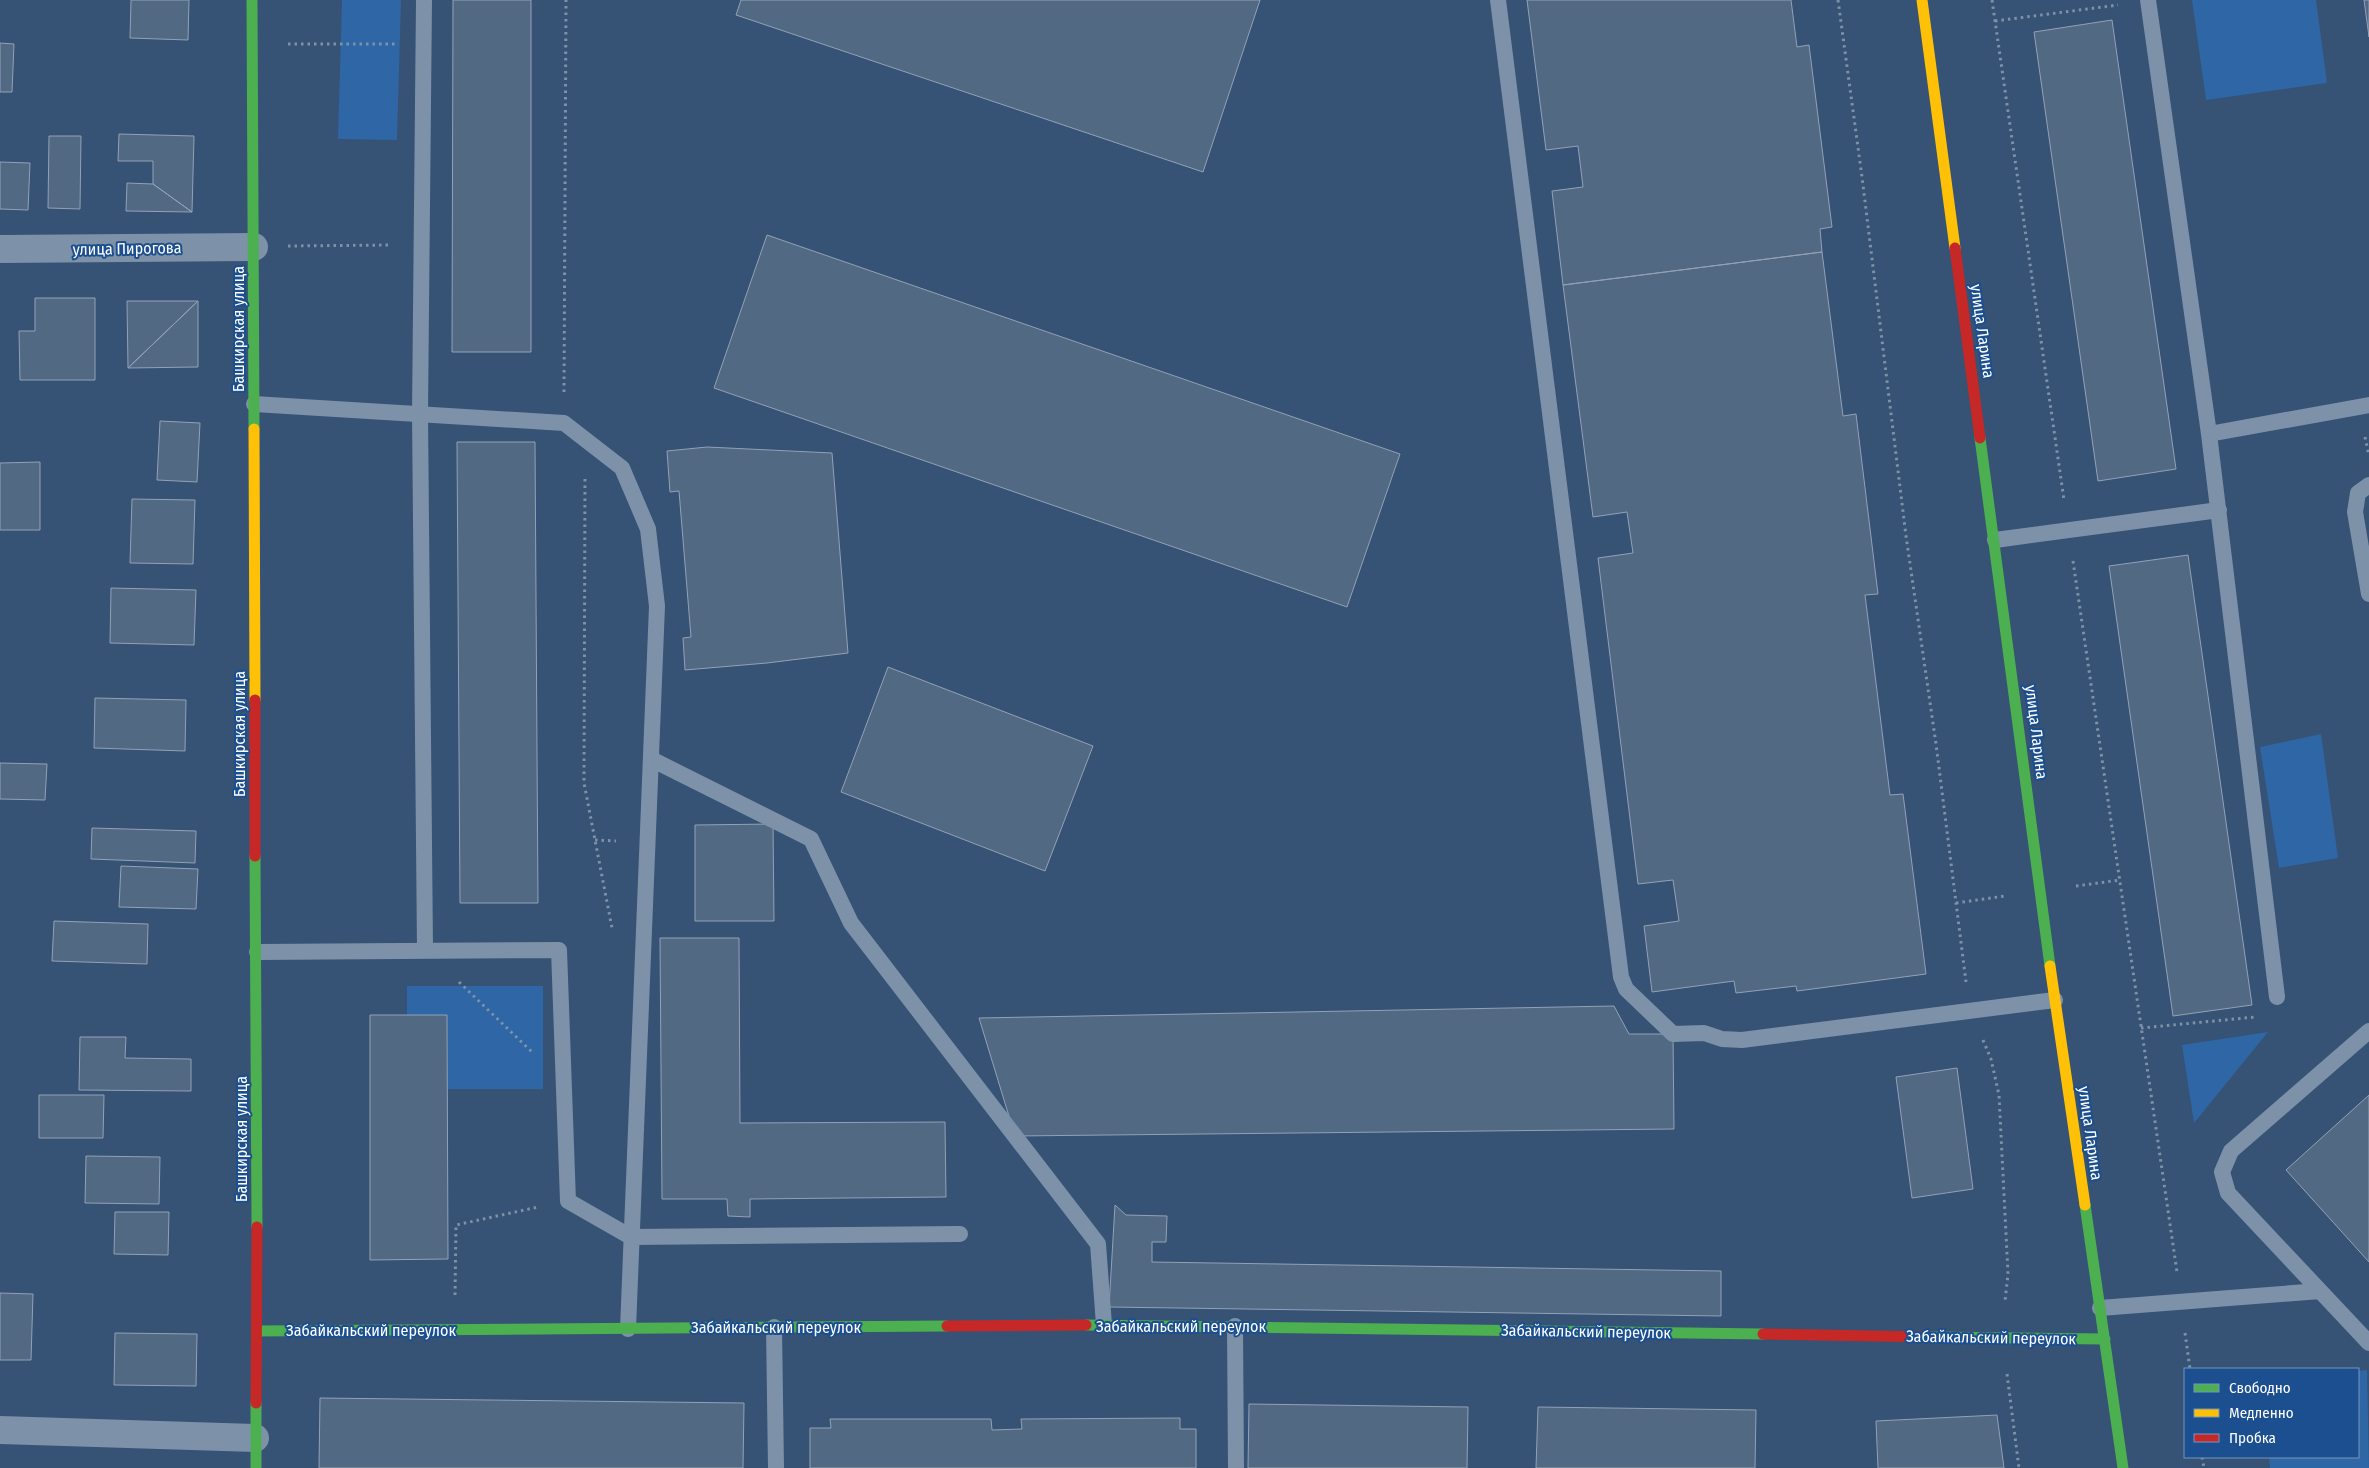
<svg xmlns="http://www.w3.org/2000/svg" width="2369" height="1468" viewBox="0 0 2369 1468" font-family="'Fira Sans Condensed',sans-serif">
  <rect width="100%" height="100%" fill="#365274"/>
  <!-- green -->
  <path fill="#2f66a5" d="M342,0h59l-4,140 -59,-1z
    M2192,0h124l11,83 -121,17z
    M2321,734l17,124 -59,10 -19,-121z
    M407,986h136v103h-95l-1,-74h-40z
    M2268,1032l-74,91 -12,-78z
    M2367,1370l2,98h-99l-1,-11h89v-86z"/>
  <!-- building -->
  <path fill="#526984" stroke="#92a2b6" d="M131,0h58l-1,40 -58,-2z
    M453,0h78v352h-79z
    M741,0h519l-57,172 -467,-157z
    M1527,0h264l6,47 12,-2 23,182 -12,2 2,23 -259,33 -11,-94 31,-4 -5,-41 -32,4z
    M2364,0h5v37z
    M2112,20l64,449 -78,12 -64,-449z
    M0,43l14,1 -2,48h-12z
    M119,134l75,2 -2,76 -39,-28v-23h-35z
    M49,136h32l-1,73 -32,-1z
    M0,162l30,1 -2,47 -28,-1z
    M127,183l26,1 39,28 -66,-1z
    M767,235l633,219 -53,153 -633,-219z
    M1822,252l21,164 13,-2 22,180 -13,1 25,200 13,-1 23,180 -129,17 -1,-5 -60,7 -2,-12 -82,11 -8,-66 35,-5 -6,-41 -35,4 -40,-326 35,-5 -6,-41 -34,5 -30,-232z
    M35,298h60v82h-75l-1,-49h16z
    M127,301h71l-70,67z
    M198,301v66l-70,1z
    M160,421l40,2 -3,59 -40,-2z
    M457,442h78l3,461h-78z
    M707,447l125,6 16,200 -81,10 -82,7 -2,-32 8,-1 -12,-146 -9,1 -3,-41z
    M40,462v68h-40v-67z
    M132,499l63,1 -2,64 -63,-1z
    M2188,555l64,450 -79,11 -64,-450z
    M111,588l85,2 -2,55 -84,-2z
    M888,667l205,79 -48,125 -204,-79z
    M95,698l91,2 -1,51 -91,-3z
    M0,763l47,1 -2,36 -45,-1z
    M773,824l1,97h-79v-96z
    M92,828l104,3 -1,32 -104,-4z
    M121,866l77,3 -2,40 -77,-2z
    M54,921l94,3 -1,40 -95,-3z
    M660,938h79l1,185 205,-1 1,75 -196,2v18l-22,-1 -1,-17h-65z
    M1614,1006l15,28h44l1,95 -659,7 -36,-118z
    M370,1015h77l1,244 -78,1z
    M80,1037h46l-1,21 66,1v32l-112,-1z
    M1957,1068l16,121 -61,9 -16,-121z
    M39,1095h65l-1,43h-64z
    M2369,1095v167l-83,-92z
    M86,1156l74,1 -1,47 -74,-1z
    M1115,1205l11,10 41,1 -1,26h-14v20l569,9v45l-612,-9z
    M115,1212h54l-1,43 -54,-1z
    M0,1293l33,1 -2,66h-31z
    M115,1333l82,1 -1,52 -82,-1z
    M320,1398l424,5 -1,65h-424z
    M1249,1404l219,3 -1,61h-219z
    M1538,1407l218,3 -1,58h-219z
    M1997,1415l7,53h-126l-2,-47z
    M1180,1418v11h16v39h-386v-40h21l-1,-9h161l1,11 30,-1 -1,-10z"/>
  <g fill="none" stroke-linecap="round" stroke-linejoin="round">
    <!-- path -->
    <path stroke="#7d92a8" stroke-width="3" stroke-dasharray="2.5 4" stroke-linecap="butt" d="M1838,0l24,177 44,359 30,208 30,238
      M1992,0l72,500
      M1995,21l123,-16
      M288,44h107
      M288,246l104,-1
      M564,392l2,-392
      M2365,437l4,19
      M585,479l-1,304 28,145
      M2073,561l104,711
      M595,840l21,1
      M2076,886l44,-6
      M1956,903l49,-7
      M459,982l73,70
      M2141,1028l114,-11
      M1983,1040l8,19 8,36 9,179 -3,27
      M455,1295l1,-70 82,-18
      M2185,1333l5,36
      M2007,1374l12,94
      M2202,1457l2,11"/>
    <!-- lane -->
    <path stroke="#7d92a8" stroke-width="16" d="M424,0l-4,414 5,536
      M1498,0l123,977 5,12 47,45 31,-1 18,6 20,1 313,-40
      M2148,0l61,434
      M254,404l310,19 58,45 26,61 9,77 -29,723
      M2369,485l-11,8 -3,19 14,82
      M1995,540l224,-30
      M651,759l160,80 40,84 247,321 6,81
      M257,952l302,-2 9,251 63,36 329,-3
      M2277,997l-68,-563 160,-29
      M2369,1031l-138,120 -9,21 6,21 141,150
      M2100,1308l220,-17
      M1235,1326l1,142
      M774,1327l2,141"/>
    <!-- street -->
    <path stroke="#7d92a8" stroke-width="28" d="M0,249l254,-2
      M0,1430l255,8"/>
    <!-- fast -->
    <path stroke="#4caf50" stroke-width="11" d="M252,0l2,429
      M1980,438l70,528
      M255,856l2,371
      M2085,1205l38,263
      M1086,1325l677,9
      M257,1331l690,-5
      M1931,1337l174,2
      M256,1468v-65"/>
    <!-- slow -->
    <path stroke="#ffc107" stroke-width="11" d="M1922,0l33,248
      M254,429l1,271
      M2050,966l35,239"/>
    <!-- jam -->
    <path stroke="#c62828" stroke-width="11" d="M1955,248l25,190
      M255,700v156
      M947,1326l139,-1
      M1763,1334l168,3
      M256,1403l1,-176"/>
  </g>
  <g text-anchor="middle" stroke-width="4" stroke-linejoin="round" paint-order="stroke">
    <!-- street labels -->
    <g font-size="16" fill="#fff" stroke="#1b4f8f">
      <text transform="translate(127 248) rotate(-1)" y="6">улица Пирогова</text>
      <text transform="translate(238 329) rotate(-90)" y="6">Башкирская улица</text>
      <text transform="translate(1983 331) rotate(82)" y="6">улица Ларина</text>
      <text transform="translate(2037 732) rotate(83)" y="6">улица Ларина</text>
      <text transform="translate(239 734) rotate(-90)" y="6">Башкирская улица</text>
      <text transform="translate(2091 1133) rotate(82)" y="6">улица Ларина</text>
      <text transform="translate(241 1139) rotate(-90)" y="6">Башкирская улица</text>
      <text x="1181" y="1332">Забайкальский переулок</text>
      <text x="776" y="1333">Забайкальский переулок</text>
      <text x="371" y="1336">Забайкальский переулок</text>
      <text transform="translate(1586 1331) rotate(1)" y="6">Забайкальский переулок</text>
      <text transform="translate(1991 1337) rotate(1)" y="6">Забайкальский переулок</text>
    </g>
  </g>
  <!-- legend -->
  <rect x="2184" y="1368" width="175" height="90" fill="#1b4f8f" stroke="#7695bc"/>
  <rect x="2194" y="1384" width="25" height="8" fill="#4caf50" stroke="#7695bc"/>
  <text x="2229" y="1393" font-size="15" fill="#ffffff">Свободно</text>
  <rect x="2194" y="1409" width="25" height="8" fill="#ffc107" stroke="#7695bc"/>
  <text x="2229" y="1418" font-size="15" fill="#ffffff">Медленно</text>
  <rect x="2194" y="1434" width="25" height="8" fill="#c62828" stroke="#7695bc"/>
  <text x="2229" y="1443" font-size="15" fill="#ffffff">Пробка</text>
</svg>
